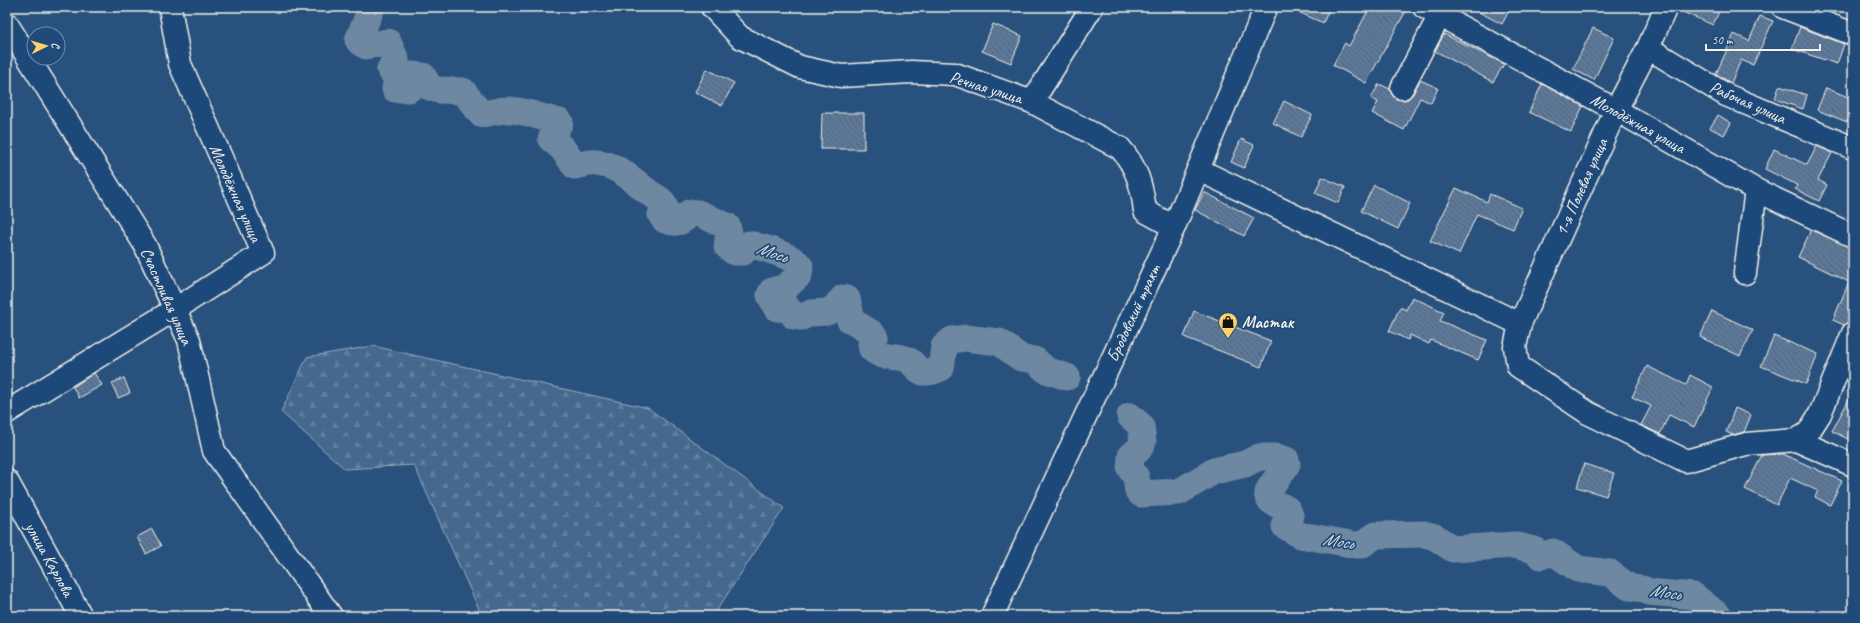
<svg xmlns="http://www.w3.org/2000/svg" width="1860" height="623" viewBox="0 0 1860 623" font-family="Caveat,sans-serif">
  <defs>
    <pattern id="forest-firs" width="22" height="20" patternUnits="userSpaceOnUse"><rect width="22" height="20" fill="#45688e"/><path d="M5 1l3.5 6h-7zM16 11l3.5 6h-7z" fill="#607e9e"/></pattern>
    <pattern id="building-back-hatch" width="6" height="6" patternUnits="userSpaceOnUse"><rect width="6" height="6" fill="#5b7899"/><path d="M-1 5l2 2M0 0l6 6M5-1l2 2" fill="none" stroke="#536274"/></pattern>
  </defs>
  <rect width="100%" height="100%" fill="#28517e"/>
  <filter id="ink" filterUnits="userSpaceOnUse"><feTurbulence type="fractalNoise" baseFrequency=".025" numOctaves="2"/><feDisplacementMap in="SourceGraphic" scale="8" xChannelSelector="R" yChannelSelector="G"/><feConvolveMatrix kernelMatrix="1 2 1 2 8 2 1 2 1" color-interpolation-filters="sRGB"/></filter>
  <g filter="url(#ink)">
    <!-- forest -->
    <path fill="url(#forest-firs)" stroke="#9cacbb" d="M373,346l275,62 136,100 -71,108h-231l-68,-151 -69,4 -64,-57 26,-55z"/>
    <g fill="none" stroke-linecap="round" stroke-linejoin="round">
      <!-- river -->
      <path stroke="#6e88a2" stroke-width="27" d="M372,7l-14,33 8,6 22,-4 8,18 -6,9 7,10 -2,10h14l2,-14 12,1 6,11 9,3 25,1 18,23c9,0 18,-5 28,-4 17,0 34,9 51,12l-9,17 11,9 13,18c7,-1 15,-4 22,-3 21,2 34,16 50,28 6,6 16,7 18,16l-4,8 4,5c10,4 19,3 24,-7h9l29,13 2,7 -2,13 7,6h9l4,-7 2,-1c14,4 43,11 51,22l-1,9 -13,12 -14,4 -2,4 7,13 11,1 6,7 8,1 9,-4 16,-1 6,-3 10,-11 4,1 3,12v9l23,14 2,3 -4,7 1,5c13,11 24,5 36,11 6,3 8,10 15,12 6,1 12,-1 18,-4l3,-21 8,-7 13,-2 34,4 22,16 14,2 11,10 21,7
        M1130,416l11,10 2,16 -4,7 -8,7 -1,12 6,9 2,14 3,3 38,-2 35,-21 31,-7 14,-7h17l10,3 1,4c-4,11 -28,28 -16,37 5,4 12,5 17,9l2,6 -5,6v4l15,9 56,10h5l15,-10 48,-1 11,3 18,12 61,-4 20,5 7,6 12,-4 25,17 32,4 19,14 14,2 6,3 45,4 25,20"/>
    </g>
    <!-- building -->
    <path fill="url(#building-back-hatch)" stroke="#f4f1e8" d="M1287,7h43l-7,16z
      M1370,7h38l-42,76 -33,-18 12,-22 4,3z
      M1469,7h42l-9,17z
      M1678,7h43l-8,18 -35,-15z
      M1760,16l13,5 -20,44 -12,-5 -10,23 -15,-9 18,-40 15,7z
      M993,24l29,12 -11,27 -29,-12z
      M1800,27l44,17 -7,20 -45,-15z
      M1593,28l21,10 -20,42 -21,-11z
      M1444,34l60,30 -11,18 -58,-31z
      M707,69l27,14 -12,23 -27,-14z
      M1420,80l18,8 -7,15 -11,-5 -16,32 -32,-17 6,-11 -7,-4 8,-14 11,5 2,6 4,4 7,1 5,-1 5,-5z
      M1542,84l41,22 -12,26 -42,-20z
      M1779,86l28,9 -4,14 -28,-10z
      M1826,88l27,11v9l-6,14 -30,-12z
      M1284,101l28,14 -11,22 -28,-14z
      M822,113h42v36h-43z
      M1718,115l13,8 -7,12 -14,-7z
      M1241,139l13,6 -10,23 -13,-6z
      M1817,146l15,7 -14,27 9,5 -8,16 -24,-12 2,-4 -32,-16 9,-20 33,16z
      M1322,177l23,10 -7,16 -23,-10z
      M1374,185l36,18 -12,26 -37,-18z
      M1456,188l31,14 3,-8 32,14 -9,21 -36,-15 -18,40 -29,-13z
      M1204,192l50,26 -10,18 -49,-26z
      M1811,230l42,18v64l-4,10 -5,3 -11,-5 16,-38 -51,-25z
      M1412,297l32,15 -4,9 47,19 -9,20 -47,-20 -2,4 -19,-9 -2,5 -19,-9 11,-24 6,3z
      M1194,311l77,30 -10,26 -77,-30z
      M1712,311l41,19 -13,26 -40,-19z
      M1774,336l44,18 -12,30 -45,-18z
      M1647,366l39,19 4,-10 23,12 -19,40 -25,-12 -9,19 -19,-9 10,-19 -19,-9z
      M94,373l8,12 -23,13 -6,-11z
      M124,378l6,15 -12,5 -6,-15z
      M1853,392v37l-5,10 -16,-8z
      M1735,408l16,7 -7,17 -11,3 -7,-3z
      M1783,454l59,27 -12,24 -15,-8 3,-6 -28,-13 -13,27 -32,-16 17,-34z
      M1584,464l30,9 -8,23 -29,-9z
      M152,529l9,17 -15,8 -9,-17z"/>
    <g fill="none" stroke-linecap="round" stroke-linejoin="round">
      <defs>
        <path id="minor" d="M712,7l28,30 60,30 41,9 70,-4 44,2 77,28 88,46c17,19 22,38 25,63l29,16
          M1424,7l192,103 140,80 97,46
          M1666,7l-18,41 -32,62 -96,214 -5,23 3,19 70,47 98,48 60,-17 50,-4 12,-7 12,-19 33,-81
          M1783,7l70,27
          M7,24l138,221 44,95 25,111 117,165
          M1648,48l78,47 127,53
          M1402,88l42,-81
          M1032,102l60,-95
          M1199,170l321,154
          M1745,273l11,-83
          M7,412l167,-102 89,-57 -83,-189 -10,-57
          M1796,440l57,25
          M7,481l74,135"/>
        <path id="major" d="M992,616l182,-389 92,-220"/>
      </defs>
      <!-- minor casing -->
      <use href="#minor" stroke="#f4f1e8" stroke-width="25"/>
      <!-- major casing -->
      <use href="#major" stroke="#f4f1e8" stroke-width="25"/>
      <!-- minor -->
      <use href="#minor" stroke="#1f4a7a" stroke-width="22"/>
      <!-- major -->
      <use href="#major" stroke="#1f4a7a" stroke-width="22"/>
    </g>
  </g>
  <!-- icons -->
  <defs>
    <symbol id="shop-pin" viewBox="-11 -11 22 30"><path d="M0 17L-7.5 6A9.5 9.5 0 1 1 7.5 6Z" fill="#ffd166" stroke="#1f4a7a"/><path d="M-5-2.5h2.3a2.7 3.5 0 0 1 5.4 0H5L5.5 6h-11ZM-1.5-2.5h3a1.5 2.3 0 0 0-3 0Z" fill="#111"/></symbol>
  </defs>
  <g fill-rule="evenodd">
    <use href="#shop-pin" x="1217" y="311" width="22" height="30"/>
  </g>
  <g text-anchor="middle" stroke-width="3.5" stroke-linejoin="round" paint-order="stroke">
    <!-- street labels -->
    <g font-size="17" fill="#f4f1e8" stroke="#1f4a7a">
      <text transform="translate(986 87) rotate(17)" y="6">Речная улица</text>
      <text transform="translate(1748 102) rotate(24)" y="6">Рабочая улица</text>
      <text transform="translate(1638 123) rotate(29)" y="6">Молодёжная улица</text>
      <text transform="translate(1581 187) rotate(-66)" y="6">1-я Полевая улица</text>
      <text transform="translate(236 193) rotate(66)" y="6">Молодёжная улица</text>
      <text transform="translate(167 296) rotate(66)" y="6">Счастливая улица</text>
      <text transform="translate(1133 313) rotate(-65)" y="6">Бродовский тракт</text>
      <text transform="translate(50 559) rotate(61)" y="6">улица Карлова</text>
    </g>
    <!-- poi labels -->
    <g font-size="17" font-weight="bold" fill="#f4f1e8" stroke="#1f4a7a" text-anchor="start">
      <text x="1242" y="328">Мастак</text>
    </g>
    <!-- water labels -->
    <g font-size="18" font-style="italic" fill="#d9dcda" stroke="#1f4a7a">
      <text transform="translate(772 252) rotate(19)" y="6">Мось</text>
      <text transform="translate(1338 541) rotate(8)" y="6">Мось</text>
      <text transform="translate(1665 592) rotate(8)" y="6">Мось</text>
    </g>
  </g>
  <!-- margin -->
  <rect width="1860" height="623" fill="none" stroke="#1f4a7a" stroke-width="24"/>
  <rect x="12" y="12" width="1836" height="599" fill="none" stroke="#f4f1e8" stroke-width="1.5" filter="url(#ink)"/>
  <!-- north arrow -->
  <g transform="translate(46 46) rotate(85)"><circle r="19" fill="#1f4a7a" stroke="#748da6"/>
  <path d="M0-3L7 15L0 10L-7 15Z" fill="#ffd166"/>
  <text y="-6" font-size="11" font-weight="bold" text-anchor="middle" fill="#f4f1e8">С</text>
  </g>
  <!-- scale -->
  <path d="M1706 44v6h114v-6" fill="none" stroke="#f4f1e8" stroke-width="2"/>
  <text x="1712" y="44" font-size="12" fill="#f4f1e8" stroke="#1f4a7a" stroke-width="3" paint-order="stroke">50 m</text>
</svg>
